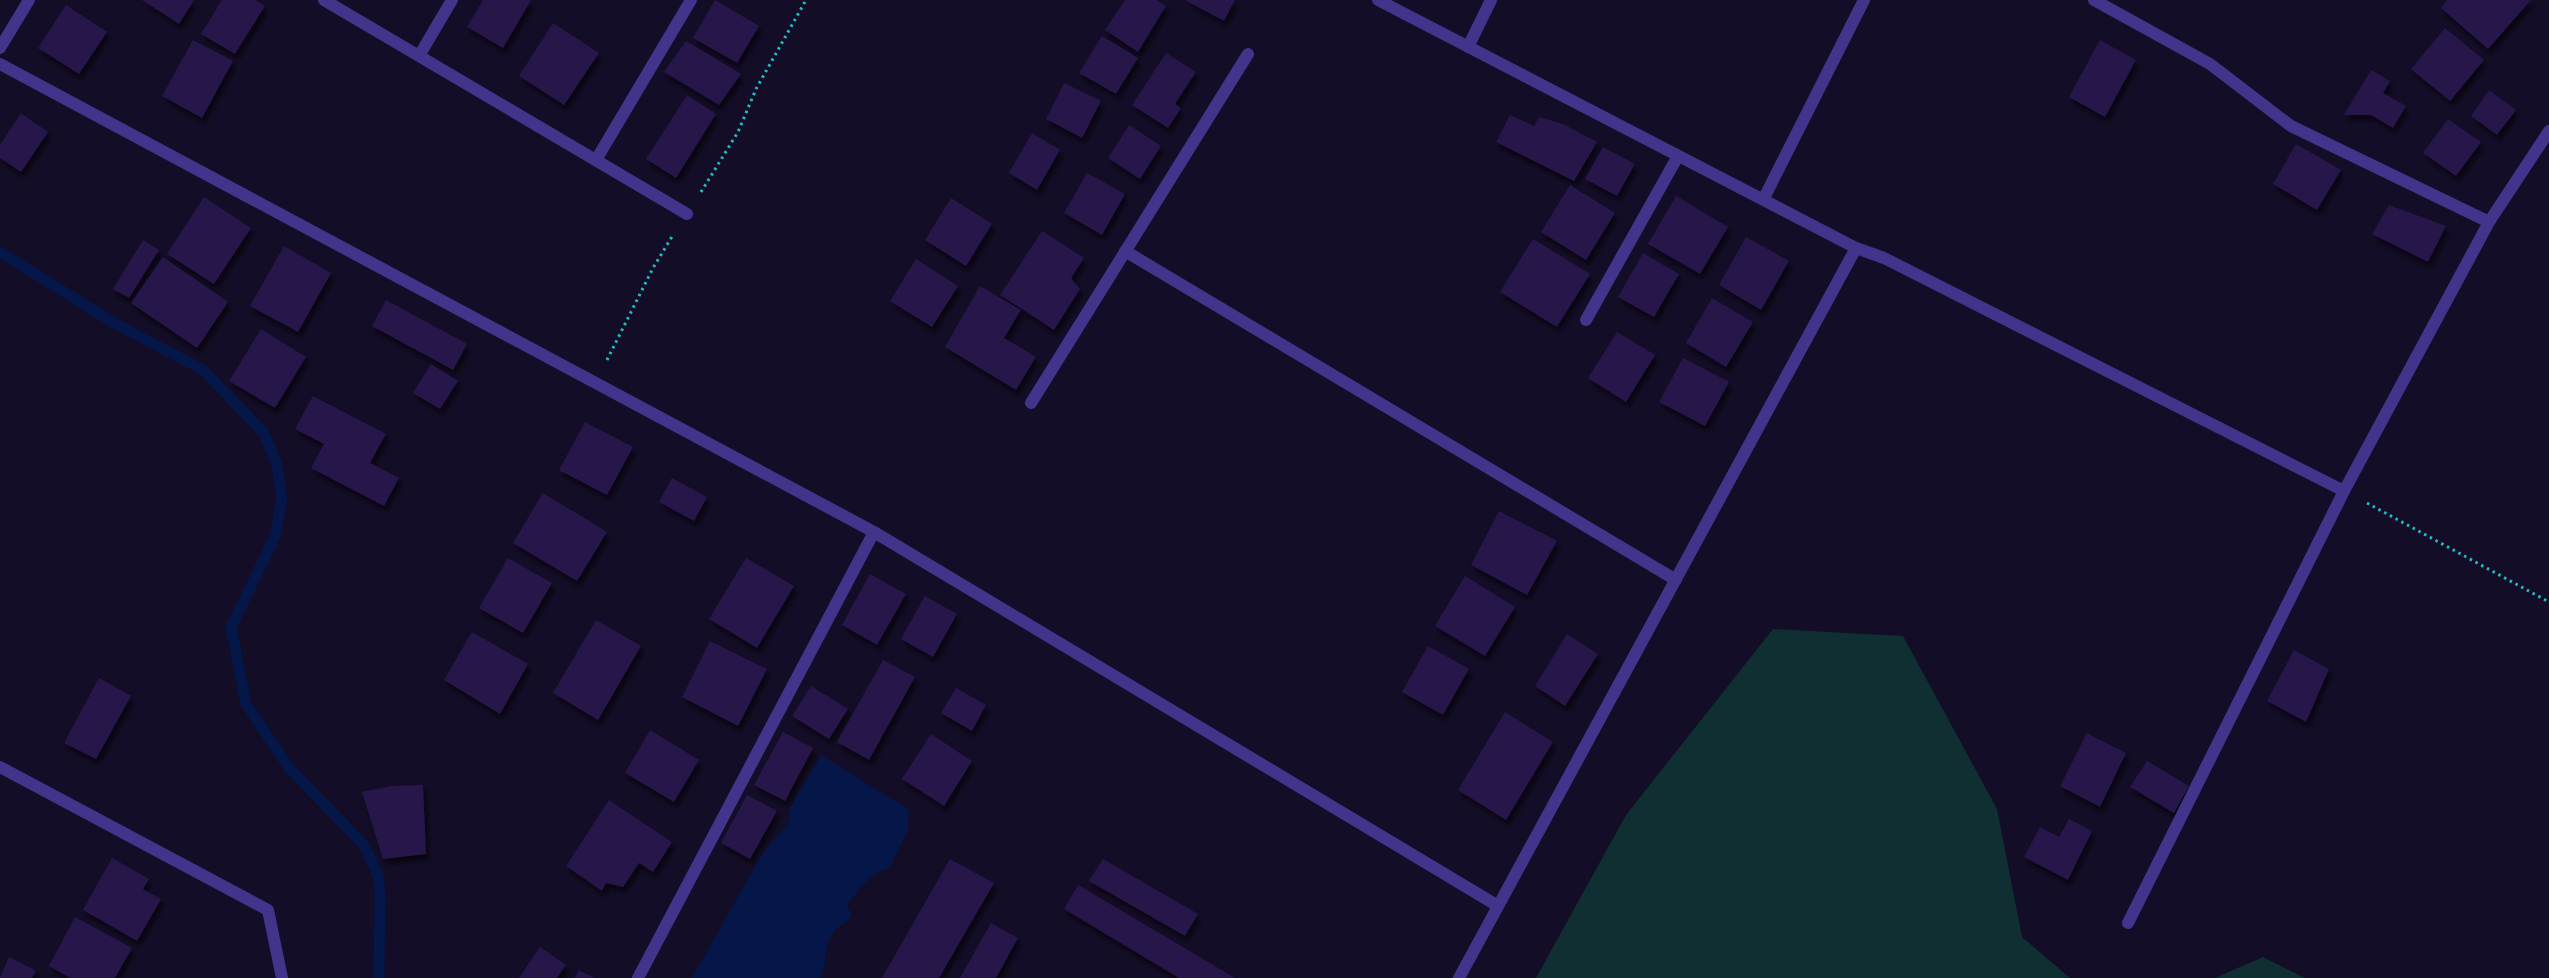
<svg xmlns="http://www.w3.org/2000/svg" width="2549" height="978" viewBox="0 0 2549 978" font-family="'Space Grotesk',sans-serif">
  <defs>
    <filter id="shadow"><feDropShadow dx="3" dy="5.5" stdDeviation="2.5" flood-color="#0009"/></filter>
  </defs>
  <rect width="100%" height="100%" fill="#140d27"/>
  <!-- green -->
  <path fill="#0f2f32" d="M1773,629l130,7 94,173 25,128 48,41h-534l90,-163z
    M2263,957l42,21h-90z"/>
  <!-- water -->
  <path fill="#051648" d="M821,755l88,55 -1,20 -18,37c-20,7 -31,21 -43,39l5,9c-5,9 -16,11 -20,20 -8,13 -5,29 -11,43h-129l70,-124 26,-31 3,-18z"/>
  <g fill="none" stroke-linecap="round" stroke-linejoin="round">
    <!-- stream -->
    <path stroke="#051648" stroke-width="11" d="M0,252l114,71 89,47 61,63 13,33 5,33 -7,38 -44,90 15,77 44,65 73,75 15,31 2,18 -1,85"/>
  </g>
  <!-- building -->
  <path fill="#27174a" filter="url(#shadow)" d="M142,0h52l-15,24z
    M222,0h33l10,6 -30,48 -34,-20z
    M483,0h48l-28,48 -36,-21z
    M715,0l44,26 -22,37 -44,-25z
    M1125,0h31l10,6 -28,46 -33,-22z
    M1185,0h50l-11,21z
    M2447,0h84l-43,49 -47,-41z
    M66,5l41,27 -28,42 -41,-26z
    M553,23l46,30 -35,52 -45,-29z
    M2445,28l39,32 -34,41 -39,-32z
    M1102,36l36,22 -22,36 -37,-21z
    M193,40l40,21 -31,57 -40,-22z
    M2100,40l36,20 -31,57 -36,-20z
    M686,41l55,33 -22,31 -55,-33z
    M1166,53l30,19 -21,32 6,4 -13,20 -36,-23z
    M2371,70l19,11 -7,12 23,13 -13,22 -22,-13h-27z
    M1064,83l37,18 -19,37 -36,-19z
    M2489,90l27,20 -19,25 -26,-19z
    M687,95l29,19 -40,64 -30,-19z
    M21,113l27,19 -27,40 -21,-14v-13z
    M1510,115l24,11 5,-9 24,7 34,18 -23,39 -78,-39z
    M2448,119l33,23 -25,34 -33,-23z
    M1129,125l32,21 -21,33 -32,-21z
    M1032,133l28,17 -23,40 -28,-17z
    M2296,144l45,26 -24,40 -44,-26z
    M1603,147l32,17 -18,32 -32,-17z
    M1087,173l38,21 -23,41 -38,-22z
    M1570,185l45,28 -29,47 -45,-28z
    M1676,196l52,31 -28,47 -52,-30z
    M204,197l47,31 -37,56 -47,-30z
    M951,198l41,26 -26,42 -41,-26z
    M2389,205l57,21 -18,36 -56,-28z
    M1042,231l42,27 -13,20 9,11 -26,41 -54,-35z
    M1746,237l43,24 -28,49 -42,-25z
    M1533,239l57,35 -33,53 -57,-35z
    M143,240l16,10 -30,48 -16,-9z
    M284,246l47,27 -33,59 -48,-26z
    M1643,253l36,21 -25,43 -36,-20z
    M163,257l65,45 -31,46 -66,-45z
    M916,259l42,27 -26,41 -42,-26z
    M980,286l41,24 -17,28 32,19 -20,33 -71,-43z
    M1712,298l41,24 -27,45 -40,-24z
    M386,300l81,44 -14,26 -81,-44z
    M261,329l45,28 -31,51 -46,-27z
    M1617,332l38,23 -29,47 -38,-24z
    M1683,358l46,24 -24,44 -46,-24z
    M431,364l27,17 -18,28 -27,-16z
    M313,396l73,38 -16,29 29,15 -15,28 -73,-38 13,-24 -29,-15z
    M585,422l48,25 -26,48 -48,-25z
    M672,478l35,19 -13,24 -35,-19z
    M543,493l64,39 -30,49 -64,-38z
    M1499,511l58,30 -30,54 -56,-30z
    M508,558l44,25 -29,50 -44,-25z
    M746,558l48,28 -37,62 -48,-29z
    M870,574l36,20 -29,51 -35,-20z
    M1465,576l50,31 -30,49 -50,-30z
    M925,596l32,18 -24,43 -32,-18z
    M596,620l45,26 -43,74 -45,-27z
    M472,632l56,32 -28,50 -56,-34z
    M1567,634l31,20 -33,52 -30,-20z
    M710,641l57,28 -29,57 -56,-29z
    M1428,646l41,23 -26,46 -41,-23z
    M2294,650l35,19 -23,53 -39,-21z
    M883,660l32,17 -46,83 -32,-18z
    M99,678l32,18 -35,63 -32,-16z
    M811,686l37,23 -19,30 -37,-23z
    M956,688l30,17 -14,26 -31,-18z
    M1505,712l48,30 -47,78 -48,-30z
    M650,730l49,30 -25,42 -49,-29z
    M783,732l30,16 -28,53 -31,-16z
    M2087,733l39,20 -26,54 -40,-21z
    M931,734l41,27 -28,45 -42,-27z
    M2147,761l42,25 -15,27 -44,-26z
    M423,785l3,69 -43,5 -21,-67 30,-6z
    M747,795l30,16 -27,48 -29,-16z
    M609,800l63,42 -19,30 -14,-9 -16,24 -17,-4 -4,8 -36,-25z
    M2069,819l23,12 -24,49 -44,-23 16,-30 19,10z
    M112,858l37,21 -6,10 18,10 -24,42 -54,-31z
    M950,859l44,24 -55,95h-57z
    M1103,859l95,55 -13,22 -96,-55z
    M1078,885l157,93h-56l-115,-69z
    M75,917l57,31 -17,30h-45l-21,-12z
    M991,923l27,15 -22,40h-36z
    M540,947l26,18 -9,13h-38z
    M9,957l27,14 -4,7h-32z
    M579,970l15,8h-19z"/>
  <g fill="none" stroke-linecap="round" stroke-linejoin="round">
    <!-- path -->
    <path stroke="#24bac2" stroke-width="3" stroke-dasharray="2.5 4" stroke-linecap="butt" d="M701,192l37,-60 18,-43 50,-89
      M607,360l46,-92 20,-33
      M2367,503l182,99"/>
    <!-- service -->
    <path stroke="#41348a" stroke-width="12" d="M2128,923l216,-432"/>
    <!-- minor -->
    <path stroke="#41348a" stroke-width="12" d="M324,0l363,214
      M1378,0l478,248 28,10 460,233 145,-269 60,-91
      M2094,0l116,64 81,62 198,96
      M1468,47l23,-47
      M0,48l29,-48
      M419,56l33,-56
      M0,64l874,468 624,374
      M596,160l95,-160
      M1763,200l101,-200
      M1125,251l551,329
      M1586,320l92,-164
      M1031,403l217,-349
      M0,767l268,143 14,68
      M638,978l236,-446
      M1459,978l397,-730"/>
  </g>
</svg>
